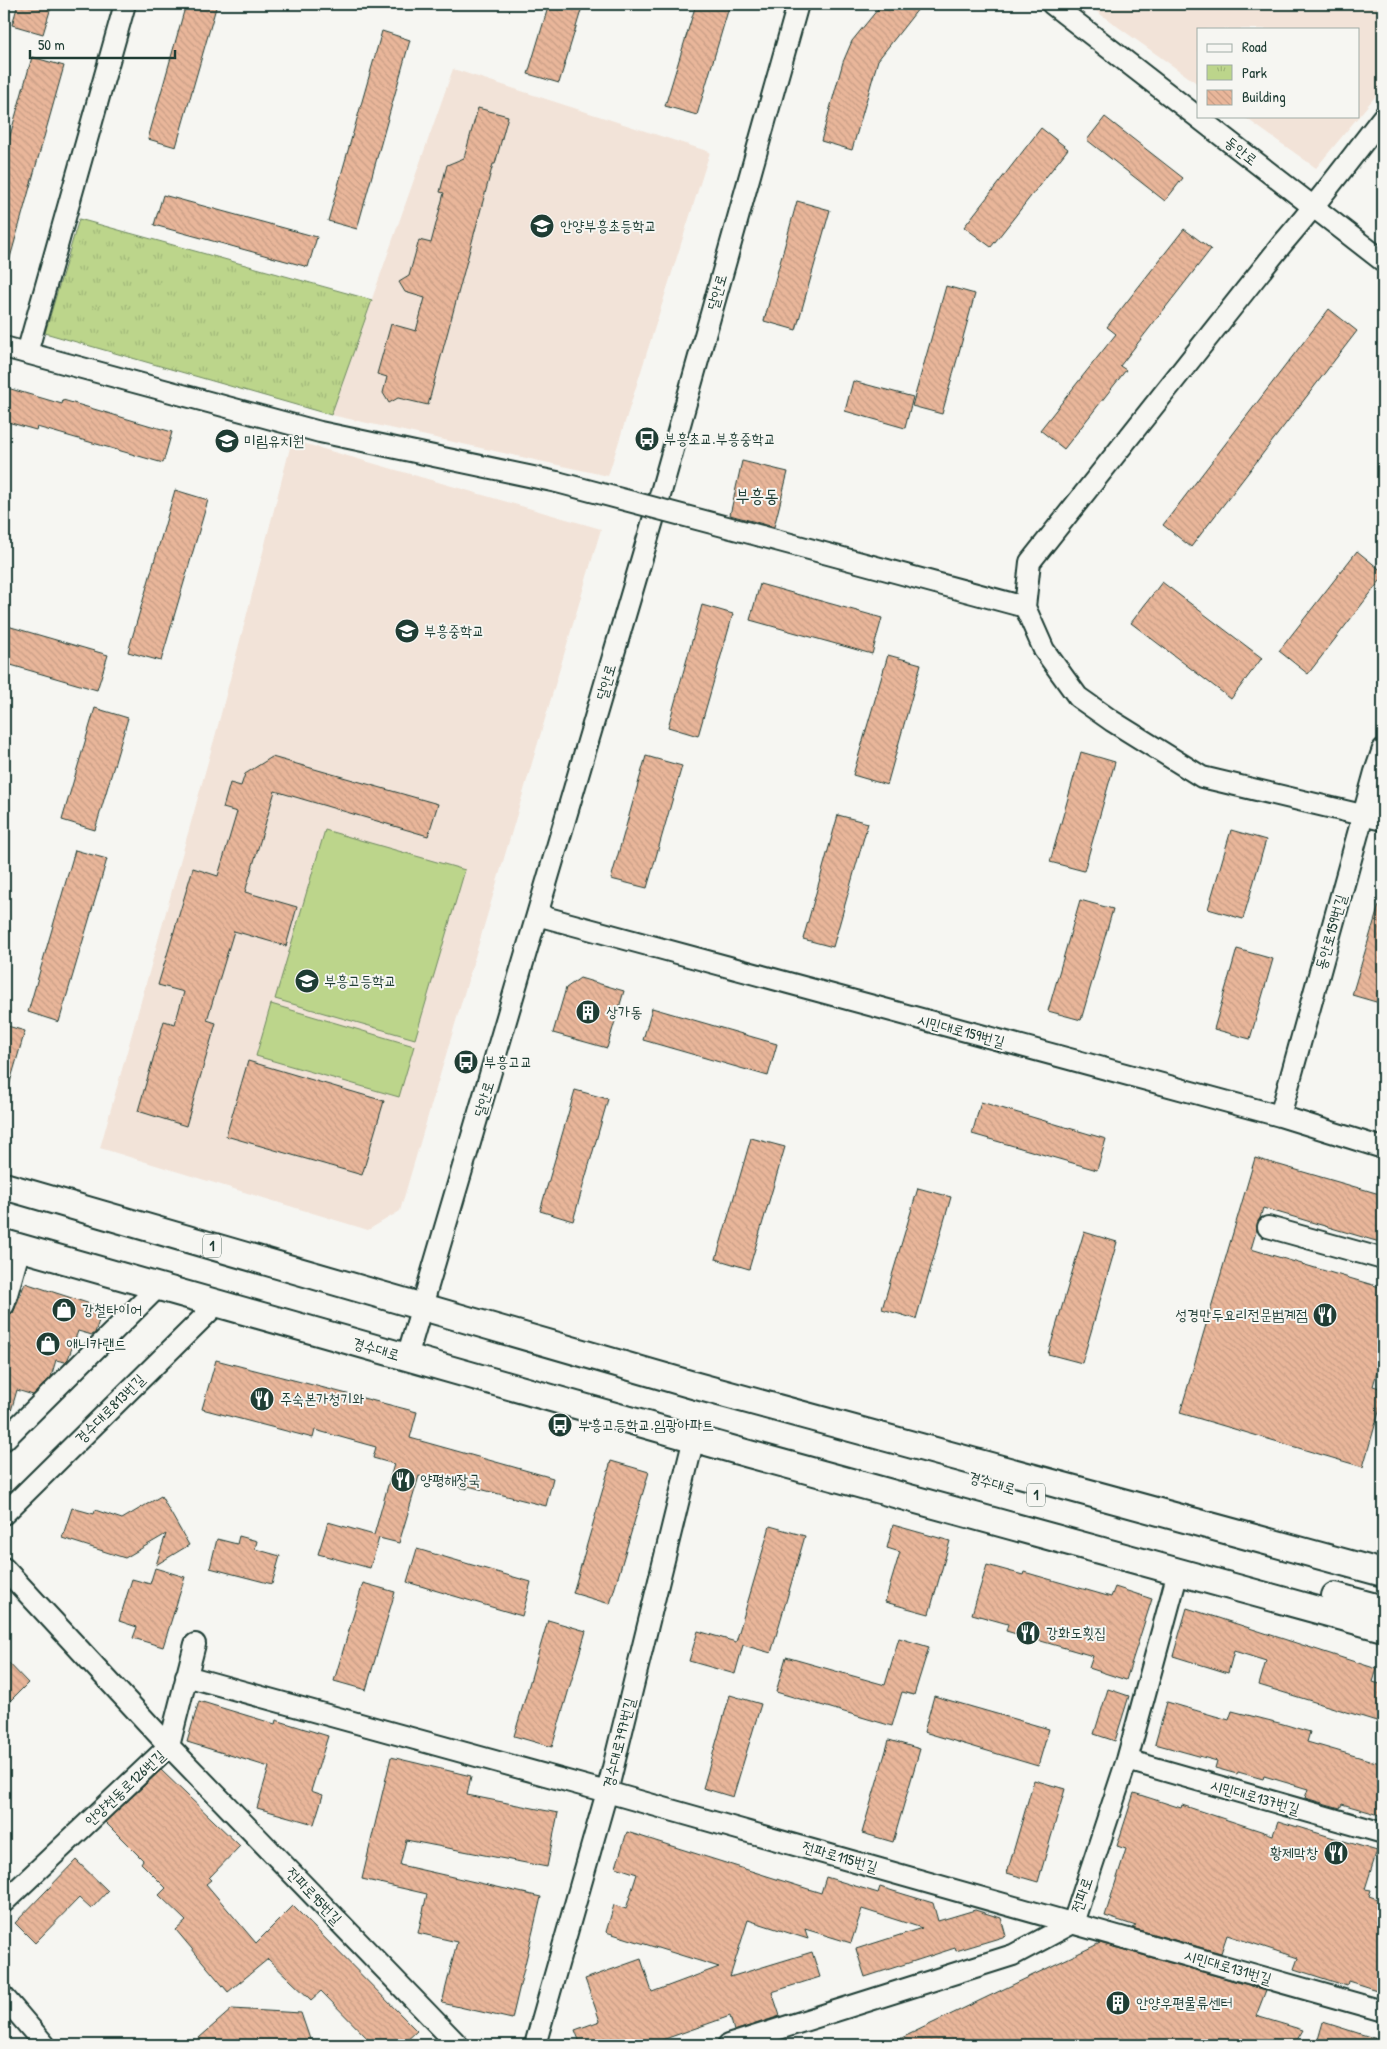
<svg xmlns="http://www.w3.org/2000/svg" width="1387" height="2049" viewBox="0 0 1387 2049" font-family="'Patrick Hand','Poor Story',sans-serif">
  <defs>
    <pattern id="park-tufts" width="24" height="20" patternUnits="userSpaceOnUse" patternTransform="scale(1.25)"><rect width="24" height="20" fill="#bcd58b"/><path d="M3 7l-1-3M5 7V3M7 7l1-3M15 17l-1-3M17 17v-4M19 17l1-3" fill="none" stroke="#a1b879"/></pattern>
    <pattern id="building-back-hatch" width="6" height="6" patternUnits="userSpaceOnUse" patternTransform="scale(1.25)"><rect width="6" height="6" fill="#e9b69a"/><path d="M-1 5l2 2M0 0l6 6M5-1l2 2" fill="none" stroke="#c79d85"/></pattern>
  </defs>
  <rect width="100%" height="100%" fill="#f6f6f2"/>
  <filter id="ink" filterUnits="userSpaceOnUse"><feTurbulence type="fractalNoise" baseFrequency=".02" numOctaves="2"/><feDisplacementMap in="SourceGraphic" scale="10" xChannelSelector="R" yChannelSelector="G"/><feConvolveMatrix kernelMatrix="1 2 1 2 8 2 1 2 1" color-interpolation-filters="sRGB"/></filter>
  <g filter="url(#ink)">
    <!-- built -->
    <path fill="#f2e3d8" d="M1086,4h297v83l-67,81 -73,-52h115v-87h-160v55z
      M453,69l257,83 -102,324 -277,-61z
      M292,440l309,89 -201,682 -32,19 -268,-82 116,-415z"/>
    <!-- park -->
    <path fill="url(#park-tufts)" stroke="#6e8960" d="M79,219l293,81 -41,115 -286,-82z"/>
    <!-- pitch -->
    <path fill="#bcd58b" stroke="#6e8960" d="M325,830l140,40 -50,169 -140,-40z
      M271,1004l143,42 -15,51 -143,-41z"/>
    <!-- building -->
    <path fill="url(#building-back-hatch)" stroke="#1f3d34" d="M18,4h34l-9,30 -31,-9z
      M186,4h31l-41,143 -28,-8z
      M549,4h34l-24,79 -31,-9z
      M696,4h34l-33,111 -32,-9z
      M882,4h40l-44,56 -26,90 -31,-9 22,-79 9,-21z
      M382,31l28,9 -53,189 -29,-8z
      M32,57l32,9 -56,199 -4,-1v-107z
      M478,108l30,8 -13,48h-2l-65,241 -30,-7 -9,5 -6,-10 4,-16 -10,-3 14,-50 25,7 9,-33 -20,-6 -6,-10 10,-6 10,-36 12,3 13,-50 -4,-1 7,-27 17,-7z
      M1105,117l78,61 -18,23 -78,-61z
      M1041,128l27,21 -77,98 -27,-20z
      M163,195l154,42 -9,30 -154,-42z
      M797,201l33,9 -34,120 -32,-9z
      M1184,229l27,20 -91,117 6,4 -62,79 -24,-19 76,-96 -9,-7z
      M946,286l29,8 -33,120 -30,-8z
      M1329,309l28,22 -166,216 -28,-22z
      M853,381l60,16 -8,31 -60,-17z
      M4,387l58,17 1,-4 109,32 -9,31 -126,-36 -1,3 -32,-9z
      M742,461l46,11 -14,55 -44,-12z
      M175,490l33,10 -47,161 -33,-9z
      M1357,551l26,21v5l-75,97 -29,-23z
      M1162,582l100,76 -31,41 -100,-76z
      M760,584l122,34 -10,36 -122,-34z
      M702,605l31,9 -35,122 -30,-9z
      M4,625l104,30 -11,35 -93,-27z
      M888,655l33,9 -34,121 -34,-10z
      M95,708l33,10 -33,112 -33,-10z
      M1081,752l34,10 -31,109 -34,-9z
      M646,756l36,10 -35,122 -36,-9z
      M272,757l166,47 -10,32 -153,-45 -30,101 52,15 -11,39 -52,-15 -27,89 9,3 -30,103 -48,-15 26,-90 11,3 9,-32 -26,-7 35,-117 25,8 19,-64 -14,-4 7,-25 11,3 4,-12z
      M838,815l30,8 -35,124 -30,-8z
      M1231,830l35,10 -23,79 -35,-10z
      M75,850l32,9 -48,163 -31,-10z
      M1080,900l33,9 -32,111 -33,-9z
      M1379,905l4,1v98l-31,-9z
      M1237,949l36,10 -23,80 -36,-10z
      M580,978l44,13 -17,57 -54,-15 13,-45z
      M652,1008l125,36 -9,32 -125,-36z
      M4,1025l21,6 -17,58h-4z
      M248,1061l136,40 -22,74 -136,-39z
      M575,1090l33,9 -35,122 -33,-10z
      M981,1102l125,37 -9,31 -125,-36z
      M751,1138l34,9 -36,122 -33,-10z
      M1255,1158l128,37v48l-120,-35 -12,41 132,39v64l-10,34 10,3v9l-20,69 -183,-54z
      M918,1188l33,9 -35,122 -34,-10z
      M1084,1232l33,10 -35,121 -34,-9z
      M25,1283l78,25 -8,25 -3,2 -14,-4 -10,28 -3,3 -9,-2 -5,17 -18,18 -16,-5 -8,28 -5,1v-48l7,-24 -7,-2v-28l9,-4z
      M216,1360l201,52 -7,26 143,40 -7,28 -78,-20 -1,3 -48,-13 -20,67 -20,-5 -9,30 -52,-14 10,-32 46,13 20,-71 -21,-6 3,-11 -61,-17 -2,8 -111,-29z
      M611,1461l38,11 -39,132 -37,-11z
      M161,1496l28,49 -33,20 10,-31 -41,24 -63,-20 10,-30 22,6 1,-4 27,9z
      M893,1525l57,16 -21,73 -44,-12 15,-50 -13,-4z
      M770,1526l35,10 -34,117 -28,-8 -8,29 -46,-13 9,-30 38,11z
      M239,1536l18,5 -2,8 25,7 -8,28 -62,-16 7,-29 20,5z
      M417,1549l114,33 -9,34 -115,-34z
      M987,1565l36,10 1,-3 87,25 4,-10 37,12 -26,81 -37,-12 4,-12 -87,-25 2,-7 -36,-10z
      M155,1568l30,9 -22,70 -30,-9 4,-11 -18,-6 13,-42 18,5z
      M363,1583l32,9 -29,98 -32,-9z
      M1187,1608l190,61 -4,13 10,3v38l-124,-38 7,-24 -32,-10 -6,22 -55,-17z
      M548,1620l38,11 -34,116 -38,-11z
      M899,1638l30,9 -15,48 -12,-3 -10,34 -116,-34 10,-35 99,28z
      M4,1658l24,25 -24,24z
      M1108,1689l21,7 -14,45 -21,-7z
      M730,1695l31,9 -28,93 -30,-9z
      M934,1696l115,33 -11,37 -114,-34z
      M199,1701l76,23 1,-4 52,16 -17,55 12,4 -9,29 -57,-16 12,-41 -82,-25z
      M1167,1702l62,18 3,-9 51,13 27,8 -3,10 76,22v52l-41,-12 -2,4 -35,-10 3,-9 -44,-13 -1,3 -25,-7 -1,2 -22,-6 2,-7 -62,-17z
      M889,1740l31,9 -27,93 -31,-9z
      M391,1757l80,19 -4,19 91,18 -11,54 -141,-27 -6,25 141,32 -29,122 -70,-16 15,-61 -39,-9 9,-39 -65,-15z
      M161,1770l79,76 -31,32 2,2 -5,4 50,59 37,-37 124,125 -15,14h-28l-53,-54 -10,9 -43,-41 -40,33 -52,-62 10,-9 -27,-26 7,-7 -25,-25 2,-3 -38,-38z
      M1034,1780l31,9 -27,93 -31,-9z
      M1134,1793l47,15 1,-3 91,30 5,-14 99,30 -12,38 6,1 -2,6 14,5v91l-35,-11 -1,5 -53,-17 4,-11 -71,-23 -6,18 -89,-25 4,-2 -31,-10 21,-67 -9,-3z
      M627,1832l194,61 5,-16 52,16 2,-6 53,16 5,18 37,-11 26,8 5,18 -50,15 -1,-3 -90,29 -9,-28 66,-21 -60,-19 -11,34 -46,-14 3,10 -60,-19 -18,57 82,-25 8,25 -48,15 8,24 -46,15 -4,-15 -82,29h-67l-6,-15 25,-9 -15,-42 56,-20 11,33 67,-25 -113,-35 8,-27 12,4 11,-35 -21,-7z
      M76,1860l32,31 -17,18 -12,-11 -44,45 -20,-20z
      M1100,1943l166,47 -10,26 47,14 -9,15h-407z
      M232,2009l69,4 11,32h-121z
      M1323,2022l60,19v4h-58l-8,-2z"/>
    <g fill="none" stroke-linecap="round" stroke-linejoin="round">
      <defs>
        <path id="minor" d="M1052,4l331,257
          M4,347l316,85 237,50
          M27,353l98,-349
          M761,536l264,71 19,43 34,47 34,24 90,56 181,43
          M1025,607l5,-45 253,-319c35,-40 67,-84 100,-126
          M537,915l743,201 103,32
          M1280,1116l95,-344 8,-23
          M1268,1227l115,32
          M4,1305l16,-57
          M407,1357l247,-840 144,-513
          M4,1440l154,-153
          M4,1514l213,-210
          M4,1568l165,178 289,299
          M186,1676l421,116 776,219
          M1127,1760l256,73
          M4,1902l165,-156 26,-102
          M4,1997l41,48
          M535,2045l72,-253 87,-354
          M728,2045l285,-90 60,-32 54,-163 51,-188"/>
        <path id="major" d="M4,1186l689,199 690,188
          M4,1243l745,211 634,174
          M1335,1596l48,13"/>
      </defs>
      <!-- minor casing -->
      <use href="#minor" stroke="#1f3d34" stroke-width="24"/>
      <!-- major casing -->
      <use href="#major" stroke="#1f3d34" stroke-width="30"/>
      <!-- minor -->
      <use href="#minor" stroke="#f6f6f2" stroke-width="20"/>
      <!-- major -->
      <use href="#major" stroke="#f6f6f2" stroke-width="26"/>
      <defs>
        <path id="minor-bridge" d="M557,482l204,54"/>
      </defs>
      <!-- minor-bridge casing -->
      <use href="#minor-bridge" stroke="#1f3d34" stroke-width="24" stroke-linecap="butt"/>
      <!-- minor-bridge -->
      <use href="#minor-bridge" stroke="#f6f6f2" stroke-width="20"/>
    </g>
  </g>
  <!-- icons -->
  <defs>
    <symbol id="school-disc" viewBox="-11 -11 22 22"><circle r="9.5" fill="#1f3d34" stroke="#f6f6f2"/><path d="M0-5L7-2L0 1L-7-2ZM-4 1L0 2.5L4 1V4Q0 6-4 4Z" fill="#fff"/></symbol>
    <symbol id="bus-disc" viewBox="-11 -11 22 22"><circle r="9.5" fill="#1f3d34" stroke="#f6f6f2"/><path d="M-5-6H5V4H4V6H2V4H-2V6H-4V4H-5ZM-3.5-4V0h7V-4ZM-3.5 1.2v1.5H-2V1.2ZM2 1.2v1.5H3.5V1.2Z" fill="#fff"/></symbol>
    <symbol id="building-disc" viewBox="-11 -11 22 22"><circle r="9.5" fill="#1f3d34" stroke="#f6f6f2"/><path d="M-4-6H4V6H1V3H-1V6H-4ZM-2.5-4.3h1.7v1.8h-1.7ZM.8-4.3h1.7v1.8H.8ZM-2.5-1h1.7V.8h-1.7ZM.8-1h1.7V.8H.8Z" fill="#fff"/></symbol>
    <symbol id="shop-disc" viewBox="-11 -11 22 22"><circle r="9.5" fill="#1f3d34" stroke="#f6f6f2"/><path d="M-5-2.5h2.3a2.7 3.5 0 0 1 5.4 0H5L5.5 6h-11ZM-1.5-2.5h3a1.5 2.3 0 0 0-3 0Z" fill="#fff"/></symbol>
    <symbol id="restaurant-disc" viewBox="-11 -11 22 22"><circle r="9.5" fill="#1f3d34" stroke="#f6f6f2"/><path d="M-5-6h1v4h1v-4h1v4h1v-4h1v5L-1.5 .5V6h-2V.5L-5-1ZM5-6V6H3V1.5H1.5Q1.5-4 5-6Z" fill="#fff"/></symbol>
  </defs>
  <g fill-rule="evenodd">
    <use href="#school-disc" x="528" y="212" width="28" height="28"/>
    <use href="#bus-disc" x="633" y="425" width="28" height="28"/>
    <use href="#school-disc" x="213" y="427" width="28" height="28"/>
    <use href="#school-disc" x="393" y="617" width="28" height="28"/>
    <use href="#school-disc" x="293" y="967" width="28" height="28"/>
    <use href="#building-disc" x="574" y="998" width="28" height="28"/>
    <use href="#bus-disc" x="452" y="1048" width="28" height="28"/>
    <use href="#shop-disc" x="50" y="1296" width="28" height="28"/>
    <use href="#restaurant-disc" x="1311" y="1301" width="28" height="28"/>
    <use href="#shop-disc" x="34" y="1330" width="28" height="28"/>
    <use href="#restaurant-disc" x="248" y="1385" width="28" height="28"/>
    <use href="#bus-disc" x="546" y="1411" width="28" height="28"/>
    <use href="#restaurant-disc" x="389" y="1466" width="28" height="28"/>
    <use href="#restaurant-disc" x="1014" y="1619" width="28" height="28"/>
    <use href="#restaurant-disc" x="1322" y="1839" width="28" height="28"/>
    <use href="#building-disc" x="1104" y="1989" width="28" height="28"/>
  </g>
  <g text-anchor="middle" stroke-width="4" stroke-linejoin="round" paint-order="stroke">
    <!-- shield labels -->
    <g fill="#f6f6f2" stroke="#60746d" stroke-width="1">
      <rect x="203" y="1234.5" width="18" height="23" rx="4"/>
      <rect x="1027" y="1483.5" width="18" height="23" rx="4"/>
    </g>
    <g font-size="14" font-weight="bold" fill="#1f3d34">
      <text x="212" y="1251">1</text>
      <text x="1036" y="1500">1</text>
    </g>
    <!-- street labels -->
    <g font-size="15" fill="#1f3d34" stroke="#f6f6f2">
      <text transform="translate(1241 151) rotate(38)" y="5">동안로</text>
      <text transform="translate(717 292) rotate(-74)" y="5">달안로</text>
      <text transform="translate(606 682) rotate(-74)" y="5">달안로</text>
      <text transform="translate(1331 932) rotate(-74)" y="5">동안로159번길</text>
      <text transform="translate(961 1031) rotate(15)" y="5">시민대로159번길</text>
      <text transform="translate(484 1099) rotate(-73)" y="5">달안로</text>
      <text transform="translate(376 1349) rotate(16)" y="5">경수대로</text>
      <text transform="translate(110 1409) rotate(-45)" y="5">경수대로813번길</text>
      <text transform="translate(992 1483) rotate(16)" y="5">경수대로</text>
      <text transform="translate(619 1743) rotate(-76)" y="5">경수대로797번길</text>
      <text transform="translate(125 1788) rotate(-43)" y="5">안양천동로126번길</text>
      <text transform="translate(1255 1797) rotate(16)" y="5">시민대로137번길</text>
      <text transform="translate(840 1857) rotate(16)" y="5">전파로115번길</text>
      <text transform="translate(1082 1895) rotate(-71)" y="5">전파로</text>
      <text transform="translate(314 1896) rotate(46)" y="5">전파로95번길</text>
      <text transform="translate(1228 1967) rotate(16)" y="5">시민대로131번길</text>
    </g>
    <!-- poi labels -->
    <g font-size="15" fill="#1f3d34" stroke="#f6f6f2" text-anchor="start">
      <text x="560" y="231">안양부흥초등학교</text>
      <text x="664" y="444">부흥초교.부흥중학교</text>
      <text x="244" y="446">미림유치원</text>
      <text x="424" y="636">부흥중학교</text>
      <text x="324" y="986">부흥고등학교</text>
      <text x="606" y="1017">상가동</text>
      <text x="484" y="1067">부흥고교</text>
      <text x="82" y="1315">강철타이어</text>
      <text x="1308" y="1320" text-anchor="end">성경만두요리전문범계점</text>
      <text x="66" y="1349">애니카랜드</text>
      <text x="280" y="1404">주숙본가청기와</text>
      <text x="578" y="1430">부흥고등학교.임광아파트</text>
      <text x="420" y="1485">양평해장국</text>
      <text x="1046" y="1638">강화도횟집</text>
      <text x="1318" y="1858" text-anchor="end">황제막창</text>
      <text x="1136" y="2008">안양우편물류센터</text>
    </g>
    <!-- quarter labels -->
    <g font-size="18" fill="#1f3d34" stroke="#f6f6f2">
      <text x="757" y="502">부흥동</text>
    </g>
  </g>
  <!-- margin -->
  <rect width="1387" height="2049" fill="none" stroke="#f6f6f2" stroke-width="20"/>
  <rect x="10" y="10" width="1367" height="2029" fill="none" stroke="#1f3d34" stroke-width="2" filter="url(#ink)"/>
  <!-- legend -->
  <rect x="1197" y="28" width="162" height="90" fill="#f6f6f2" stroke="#a0aca6"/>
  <rect x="1207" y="44" width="25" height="8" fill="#f6f6f2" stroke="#a0aca6"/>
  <text x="1242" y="52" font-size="15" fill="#1f3d34">Road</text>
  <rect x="1207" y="65" width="25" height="15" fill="url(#park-tufts)" stroke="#a0aca6"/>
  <text x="1242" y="78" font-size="15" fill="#1f3d34">Park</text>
  <rect x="1207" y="90" width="25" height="15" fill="url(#building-back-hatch)" stroke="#a0aca6"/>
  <text x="1242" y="102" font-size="15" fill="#1f3d34">Building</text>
  <!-- scale -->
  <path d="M30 50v8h145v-8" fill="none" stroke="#1f3d34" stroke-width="2.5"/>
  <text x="38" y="50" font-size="15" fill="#1f3d34" stroke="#f6f6f2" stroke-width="4" paint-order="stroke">50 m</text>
</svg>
